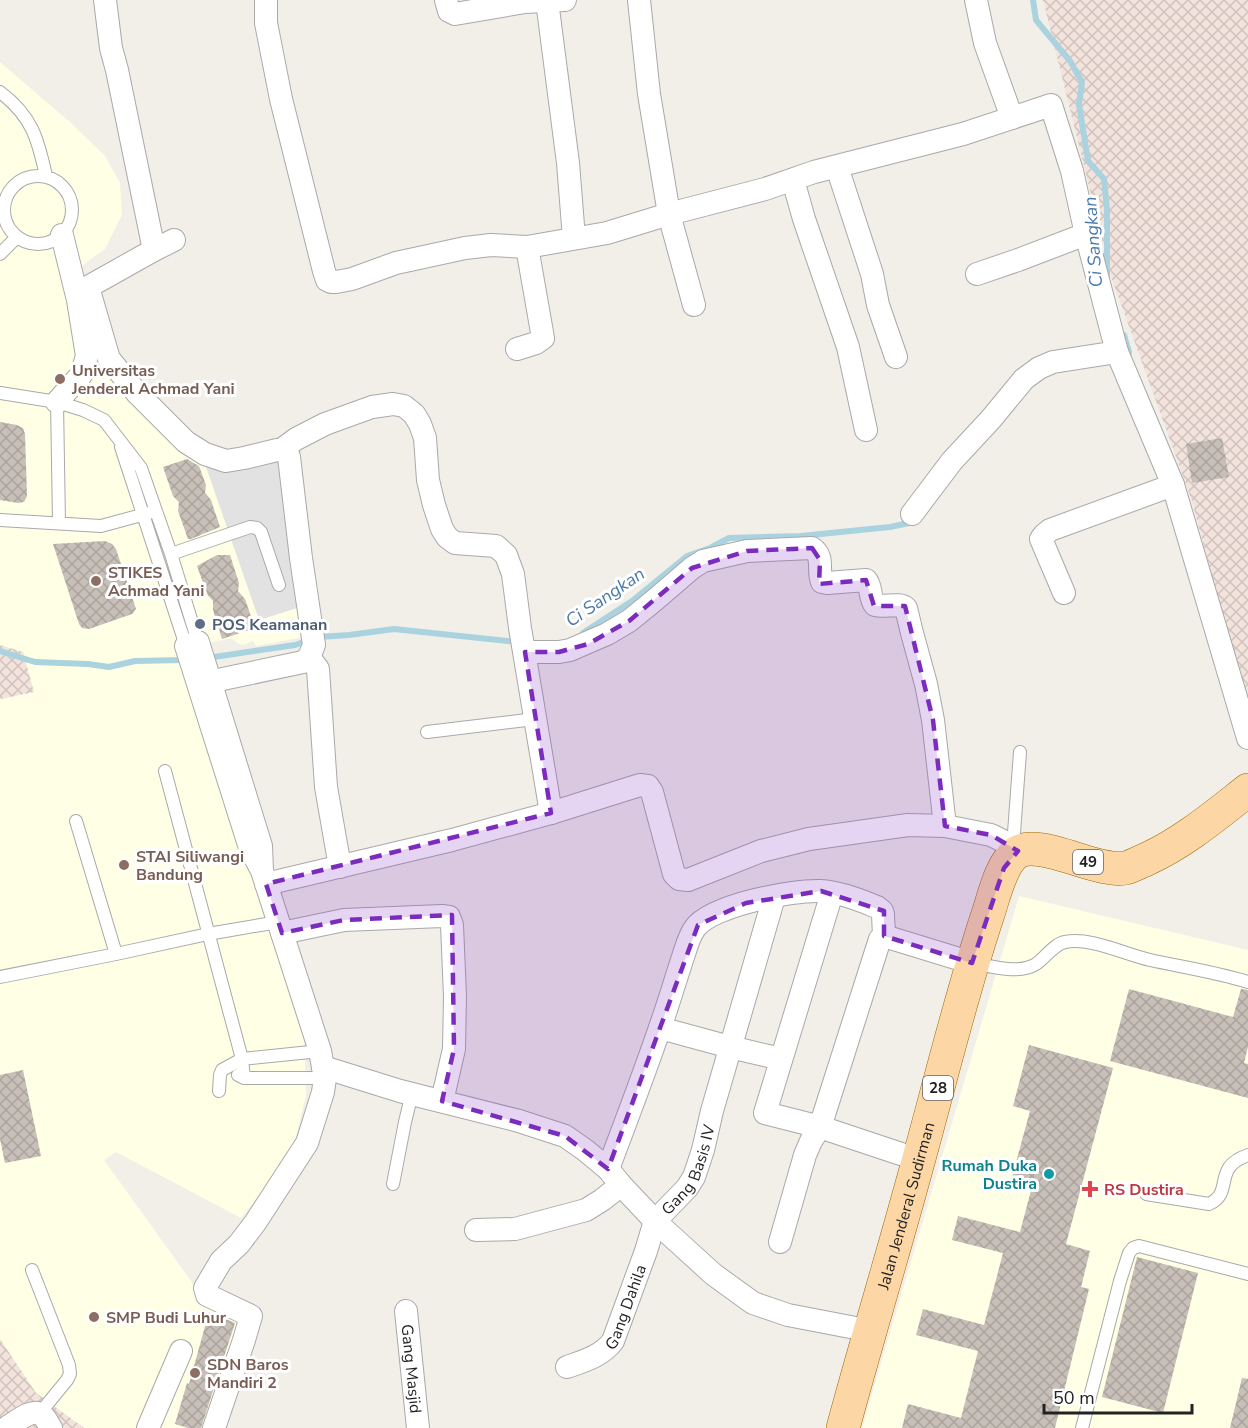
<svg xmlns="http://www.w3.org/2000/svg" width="1248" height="1428" viewBox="0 0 1248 1428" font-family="'Nunito Sans',sans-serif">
  <defs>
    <pattern id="military-cross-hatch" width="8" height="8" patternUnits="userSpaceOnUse" patternTransform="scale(1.5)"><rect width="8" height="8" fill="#f3e3dd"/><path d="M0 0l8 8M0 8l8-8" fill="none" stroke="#d0c2bd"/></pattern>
    <pattern id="building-cross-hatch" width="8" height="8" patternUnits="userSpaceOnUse" patternTransform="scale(1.5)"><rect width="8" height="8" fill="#c7bfb8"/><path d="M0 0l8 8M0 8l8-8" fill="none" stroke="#aba49e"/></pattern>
  </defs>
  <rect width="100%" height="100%" fill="#f2efe9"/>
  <!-- education -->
  <path fill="#ffffe5" d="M0,62l72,62 33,32 15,27 2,32 -17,34 -25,18 25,94 76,86 61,15 67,174 -53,10 -3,-5 -10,4 -4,-1 -8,-6 -56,12 129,382 2,63 -14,58 -51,65 -125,-66 -12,8 87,121 7,13 52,24 -40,110h-126l-48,-35 -36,-54v-640l33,-7 -10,-39 -23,-8z
    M1019,896l229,54v478h-386z"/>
  <!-- military -->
  <path fill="url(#military-cross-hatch)" d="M1043,0h205v712l-56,-211 -80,-222z
    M0,645l23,7 11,40 -34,7z
    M0,1339l36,54 48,35h-84z"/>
  <!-- parking -->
  <path fill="#e2e2e2" d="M278,453l26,153 -45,14 -55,-159z"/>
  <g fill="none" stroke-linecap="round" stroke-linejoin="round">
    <!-- stream -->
    <path stroke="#aad3df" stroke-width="6" d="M1033,0l3,20 34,41 12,21 -3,22 9,57 16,18 3,31v66
      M1124,335l5,17 -1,4
      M583,633l49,-32 55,-45 23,-8 19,-10 72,-2 89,-9 24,-5
      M0,651l35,11 53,2 21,3 26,-6 50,-1
      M207,658l88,-13 24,-8 30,-2 45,-6 123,13"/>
  </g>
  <!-- building -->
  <path fill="url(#building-cross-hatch)" d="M0,422l17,3 6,3 2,6 2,62 -3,6 -6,1 -18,-3z
    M1222,438l7,39 -37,6 -6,-39z
    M187,459l12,7 7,19 -1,8 6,7 9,27 -29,12h-3l-10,-28 1,-9 -6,-6 -10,-29z
    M105,541l7,3 4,5 20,60 -4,5 -43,15 -7,-1 -3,-4 -26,-80z
    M217,555h13l9,28 -1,8 7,8 10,29 -33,11 -9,-29v-9l-6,-7 -10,-28z
    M1129,989l104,28 8,-28 7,1v57l-4,16 4,1v34l-138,-37z
    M1029,1045l84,23 -47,176 24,7 -9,36 8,2 -34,139h-153l6,-24 53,14 17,-67 -62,-16 7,-26 61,16 19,-72 -51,-13 6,-24 62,16 13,-49 -21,-6 18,-66 -17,-5z
    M23,1070l18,86 -36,7 -5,-24v-64z
    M1137,1257l61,16 -35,140 -61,-16z
    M209,1312l26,11 -34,105h-13l-13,-4 12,-41 2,1z
    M1242,1378l6,1v49h-18z"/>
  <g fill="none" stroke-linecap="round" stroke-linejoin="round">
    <defs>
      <path id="lane" d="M0,92c32,24 38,47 46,84
        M4 210a34 34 0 1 1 68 0a34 34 0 1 1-68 0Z
        M0,254l17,-17
        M0,393l57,9 26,8 21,10 37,48 30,86 27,88
        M57,402l2,121
        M121,447l65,199
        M0,520l101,6 48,-13
        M171,554l79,-27 7,1 4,4 18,53
        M427,732l108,-13
        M165,771l77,288 2,19
        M76,821l40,133
        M1013,846l7,-94
        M973,963c18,3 45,12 63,1 9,-6 18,-20 29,-22 26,-5 59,12 85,18 32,7 66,12 98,22
        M0,977l116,-23 92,-20 70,-12
        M238,1075l6,3h81
        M219,1091l1,-16 2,-5 20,-11 78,-8
        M393,1184l12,-62 7,-29
        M1146,1194l63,10c26,-12 2,-36 39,-49
        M32,1270l37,95 1,9 -3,6 -27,33
        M1082,1428l38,-147 9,-28 4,-5 6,-2 109,28"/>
      <g id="street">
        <path d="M105,0l6,48 6,22 37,180"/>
        <path d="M266,0v23l15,76 43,172 3,9 4,2h5l16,-3 44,-16 69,-15 26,-3 36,2 80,-14 62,-19 96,-25 49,-17 149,-38 88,-29 21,66 14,63 31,118 56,133 75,253"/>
        <path d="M446,0l3,11 6,3 70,-12 40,-2"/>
        <path d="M639,0l10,94 20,120 25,91"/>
        <path d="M976,0l9,43 27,75"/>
        <path d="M547,1l21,162 6,75"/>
        <path d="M837,167l35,107 6,31 18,52"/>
        <path d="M793,180l11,39 44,128 18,83"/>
        <path d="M174,240l-20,10 -66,37 21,72 28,34 49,49 19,12 21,7 18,-3 33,-8c5,0 10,2 12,7l12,101 13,87 -5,12 -6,5 -104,22"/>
        <path d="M977,274l41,-14 68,-26"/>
        <path d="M517,349l19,-6 7,-5 -16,-91"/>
        <path d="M57,402l24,-27 6,-19 -9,-56 -16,-65"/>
        <path d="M281,450l15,-11 29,-15 47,-17 21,-3 11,2 10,8 6,10 5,14 3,42 6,25 8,24 5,8 8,6 41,3 10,9 7,19 7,54 31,185"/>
        <path d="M912,514l40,-53 39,-42 33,-40 15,-11 14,-6 64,-10"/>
        <path d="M1064,593l-23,-54 3,-4 6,-5 123,-45"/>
        <path d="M525,652h34l11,-2 37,-16 22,-13 27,-22 36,-31 11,-7 44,-10 65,-3c13,9 5,22 10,34l5,1 39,-3c6,6 3,18 9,25 10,3 24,-3 31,3l6,25 14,51 7,36 12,106"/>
        <path d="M309,657l9,12 8,118 14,80"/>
        <path d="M266,884l186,-44 99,-27 89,-28 8,1 4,6 22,82 5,5 9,1 73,-29 48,-12 99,-14 37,1 46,9 22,11 5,5"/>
        <path d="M832,893l-67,220 55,14 99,33"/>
        <path d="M282,933l62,-13 98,-4 7,1 3,8 3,71 -1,53 -12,52"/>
        <path d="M884,936l88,27"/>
        <path d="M660,1028l70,19 51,12"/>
        <path d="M323,1067l77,24 119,30 46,15 20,14 23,19 13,16 36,38 56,51 40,29 35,12 83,16"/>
        <path d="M608,1169c20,-53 40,-105 58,-159 6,-18 11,-35 17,-53 3,-9 6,-21 12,-29 17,-23 97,-38 125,-37 20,1 39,9 57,16l5,4 1,3 1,22 -4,3 -60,188 -9,14 -6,14 -25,87"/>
        <path d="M476,1230l39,-1 71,-19 16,-10 19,-15"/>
        <path id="s1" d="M406,1311l12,117"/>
        <path id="s2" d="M567,1367c17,-6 35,-11 46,-26l33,-90 9,-30 32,-33 7,-11 9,-27 9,-39 62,-214"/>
        <path d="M6,1428c9,-5 26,-21 36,-13 4,3 6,9 9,13"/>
        <path d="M148,1428l33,-77"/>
        <path d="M214,1428l30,-88 7,-24 -44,-21 -2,-7 16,-27 18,-17 16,-21 52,-80 16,-51 2,-14 -5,-27 -58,-180 -12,-23 -64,-202 12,-4 63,204 1,25"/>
      </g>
      <g id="primary">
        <path id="s3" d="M843,1428c24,-89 51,-177 75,-266 23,-83 43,-167 70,-248 6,-18 13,-50 28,-61 23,-16 82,21 110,15 7,-2 14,-6 21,-9 37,-17 69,-44 101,-69"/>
      </g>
    </defs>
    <!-- lane casing -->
    <use href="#lane" stroke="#a9a9a9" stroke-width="14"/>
    <!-- street casing -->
    <use href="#street" stroke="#a9a9a9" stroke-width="24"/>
    <!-- primary casing -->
    <use href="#primary" stroke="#a06b00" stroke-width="34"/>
    <!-- lane -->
    <use href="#lane" stroke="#fff" stroke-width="12"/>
    <!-- street -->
    <use href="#street" stroke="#fff" stroke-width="22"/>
    <!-- primary -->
    <use href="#primary" stroke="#fcd6a4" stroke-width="33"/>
  </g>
  <!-- marked area -->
  <path fill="#7b2cbf" fill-opacity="0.2" stroke="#7b2cbf" stroke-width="4.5" stroke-dasharray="12 8" stroke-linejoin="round" d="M812,548l8,12 -1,24 47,-4 8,26h31l28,114 12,106 46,9 27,16 -14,17 -32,95 -88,-27v-25l-63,-20 -75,12 -48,22 -90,244 -43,-33 -123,-35 12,-52 -2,-134 -108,5 -62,13 -16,-49 285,-71 -26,-161h34l29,-8 41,-23 63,-53 55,-17z"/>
  <!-- markers -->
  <g fill="#8d6e63" stroke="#fff" stroke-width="2">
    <circle cx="60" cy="379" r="6"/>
    <circle cx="96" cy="581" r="6"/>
    <circle cx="124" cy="865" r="6"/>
    <circle cx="94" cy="1317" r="6"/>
    <circle cx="195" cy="1373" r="6"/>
  </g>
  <circle fill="#5c6f8a" stroke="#fff" stroke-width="2" cx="200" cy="624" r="6"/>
  <circle fill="#0f9aa8" stroke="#fff" stroke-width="2" cx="1049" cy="1174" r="6"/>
  <path fill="#e0444e" stroke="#fff" stroke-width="2" d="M1087 1180h6v6h6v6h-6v6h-6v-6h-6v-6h6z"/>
  <g text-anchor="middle" stroke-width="6" stroke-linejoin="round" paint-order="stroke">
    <!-- shield labels -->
    <g fill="#fff" stroke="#646464" stroke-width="1.5">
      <rect x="1073" y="850" width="30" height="24" rx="4.5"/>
      <rect x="923" y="1076" width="30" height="24" rx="4.5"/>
    </g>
    <g font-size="15" font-weight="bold" fill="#222">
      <text x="1088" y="867">49</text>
      <text x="938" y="1093">28</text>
    </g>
    <!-- education labels -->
    <g font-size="16" font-weight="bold" fill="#785e54" stroke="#fff" text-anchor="start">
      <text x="72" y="376">Universitas<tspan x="72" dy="18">Jenderal Achmad Yani</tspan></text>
      <text x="108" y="578">STIKES<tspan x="108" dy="18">Achmad Yani</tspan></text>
      <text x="136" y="862">STAI Siliwangi<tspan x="136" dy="18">Bandung</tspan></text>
      <text x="106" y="1323">SMP Budi Luhur</text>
      <text x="207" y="1370">SDN Baros<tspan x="207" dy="18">Mandiri 2</tspan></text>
    </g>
    <!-- service labels -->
    <g font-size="16" font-weight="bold" fill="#4e5e75" stroke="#fff" text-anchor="start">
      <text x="212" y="630">POS Keamanan</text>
    </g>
    <!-- culture labels -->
    <g font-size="16" font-weight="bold" fill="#0d838f" stroke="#fff" text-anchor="end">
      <text x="1037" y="1171">Rumah Duka<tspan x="1037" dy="18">Dustira</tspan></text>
    </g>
    <!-- street labels -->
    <g font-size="16" fill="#222" stroke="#fff">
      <text dy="6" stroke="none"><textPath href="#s2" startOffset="244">Gang Basis IV</textPath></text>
      <text dy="6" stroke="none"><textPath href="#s3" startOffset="231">Jalan Jenderal Sudirman</textPath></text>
      <text dy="6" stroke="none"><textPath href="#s2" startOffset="90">Gang Dahila</textPath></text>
      <text dy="6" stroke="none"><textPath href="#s1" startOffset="58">Gang Masjid</textPath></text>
    </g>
    <!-- health labels -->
    <g font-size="16" font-weight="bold" fill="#be3a42" stroke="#fff" text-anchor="start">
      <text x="1104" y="1195">RS Dustira</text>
    </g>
    <!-- water labels -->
    <g font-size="18" font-style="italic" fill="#4a7aab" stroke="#fff">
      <text transform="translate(1093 242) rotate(-94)" y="6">Ci Sangkan</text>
      <text transform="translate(605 597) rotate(-34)" y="6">Ci Sangkan</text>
    </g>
  </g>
  <!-- scale -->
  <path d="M1044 1404v9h148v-9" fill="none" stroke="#222222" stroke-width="3"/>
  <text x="1053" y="1404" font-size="18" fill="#222222" stroke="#ffffff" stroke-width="4.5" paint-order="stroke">50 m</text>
</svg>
